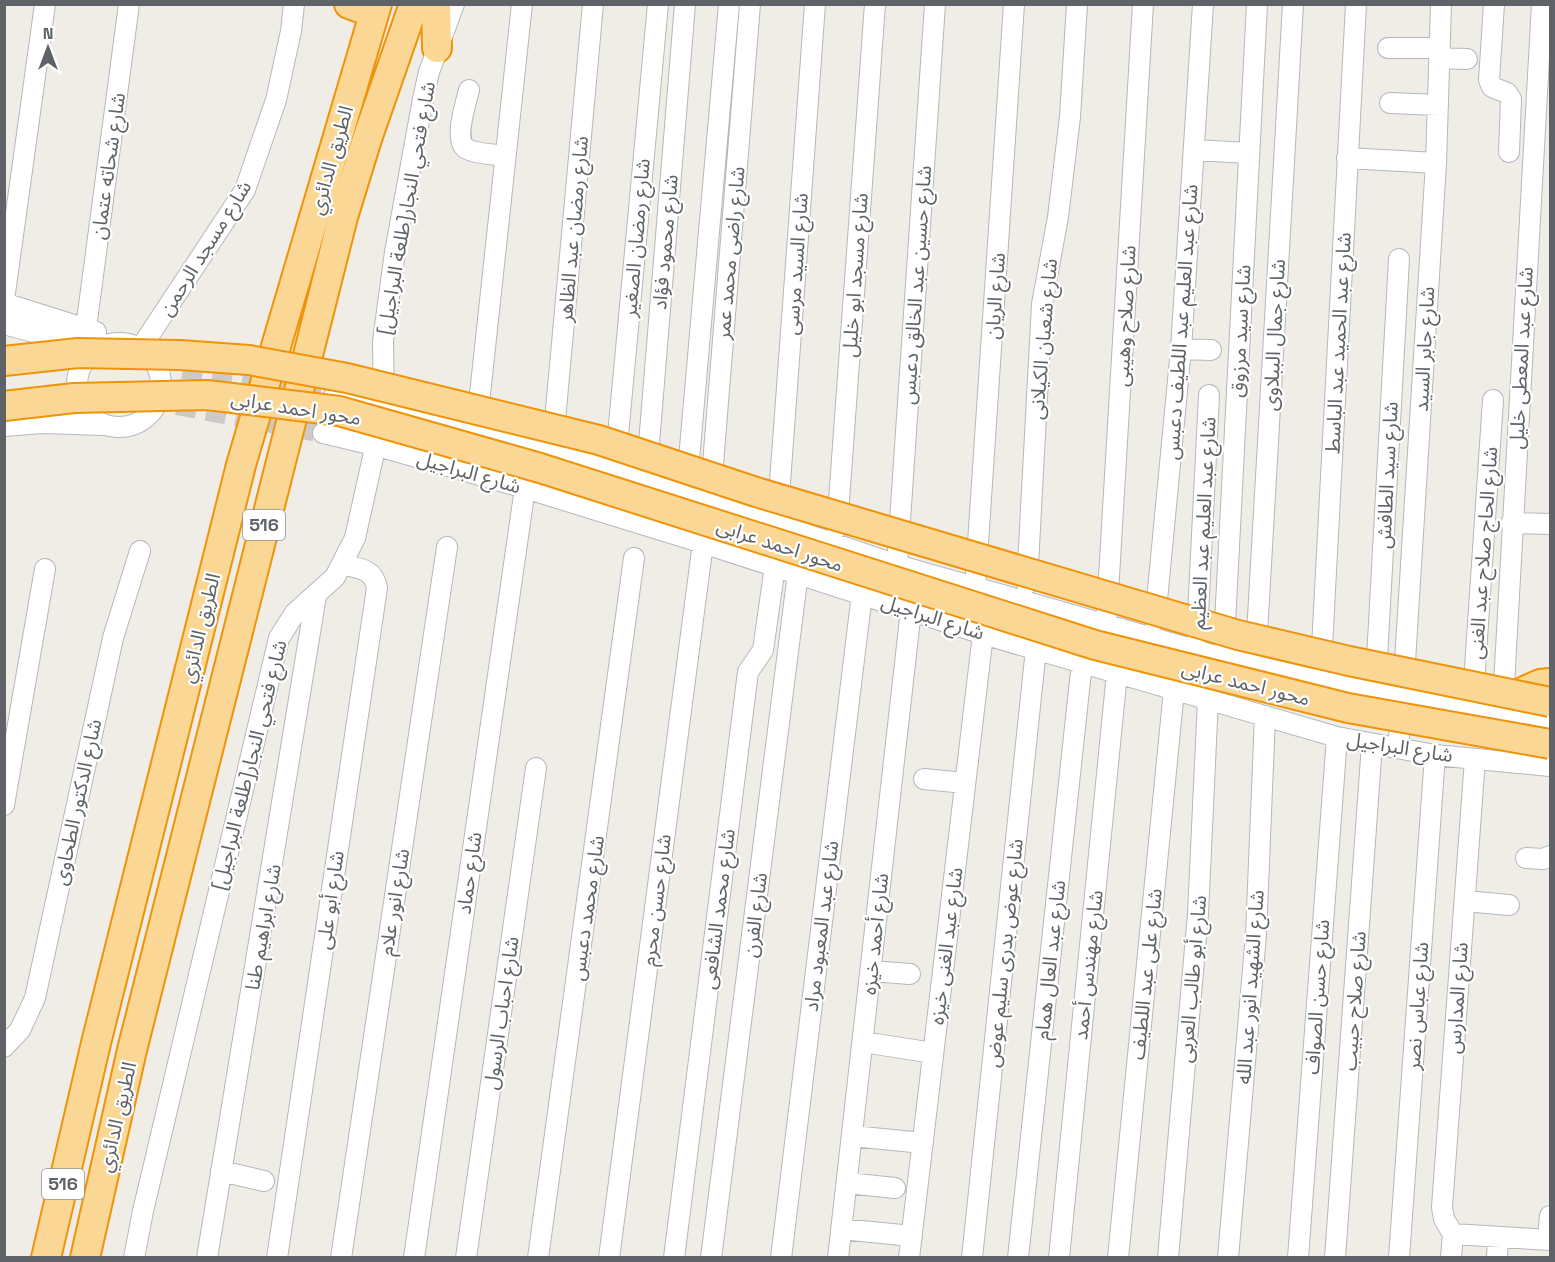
<svg xmlns="http://www.w3.org/2000/svg" width="1555" height="1262" viewBox="0 0 1555 1262" font-family="'Space Grotesk','Noto Sans Arabic',sans-serif">
  <rect width="100%" height="100%" fill="#f0ede7"/>
  <g fill="none" stroke-linecap="round" stroke-linejoin="round">
    <!-- minor-tunnel -->
    <path stroke="#cccac7" stroke-width="20" stroke-dasharray="20 10" stroke-linecap="butt" d="M183,369l151,27
      M177,405l146,28"/>
    <defs>
      <path id="minor" d="M1494,4l-5,76 3,7 15,6 4,6 -2,53
        M1388,48h52
        M1439,58l28,1
        M469,90c-3,13 -16,51 -2,59 9,5 26,5 37,7
        M1390,103l48,2
        M1194,150l55,3
        M1347,158l89,5
        M4,300l41,-296
        M4,303l92,29
        M4,324l85,23
        M86,328l43,-324
        M77 385a42 42 0 1 1 84 0a42 42 0 1 1-84 0Z
        M140,349l105,-159 31,-90 15,-69 3,-27
        M1181,349l30,1
        M334,396l142,35 170,49 251,85 326,93 97,23 230,38
        M477,422l45,-418
        M4,426l38,-3 62,2
        M323,433l51,12 151,43 178,55 280,91 354,103 98,18 115,11
        M553,442l40,-438
        M616,457l42,-453
        M647,468l38,-464
        M687,482l42,-478
        M711,489l39,-485
        M778,510l37,-506
        M1511,523l39,1
        M837,528l38,-524
        M897,565l38,-561
        M1027,584l15,-280 16,-87 12,-100 7,-113
        M975,588l39,-584
        M1155,621l26,-272 22,-345
        M1106,627l37,-623
        M1197,635l12,-240
        M1224,643l33,-639
        M1256,652l37,-648
        M1321,666l35,-662
        M1376,677l23,-418
        M1473,698l20,-298
        M1503,703l39,-699
        M1398,748l5,-54 33,-531 5,-159
        M924,779l41,4
        M4,805l41,-236
        M1526,858l18,1 6,-3
        M1465,901l44,4
        M871,971l39,3
        M863,1042l70,11
        M4,1047l16,-17 15,-32 78,-360 27,-87
        M852,1136l71,7
        M221,1171l43,10
        M847,1183l48,5
        M841,1229l71,7
        M1453,1234l97,6
        M1548,1240l2,-24
        M134,1258l9,-47 136,-573 16,-25 40,-36 20,-39 29,-130 -1,-67 12,-89 28,-153 6,-27 25,-68
        M207,1258l109,-662
        M277,1258l100,-670c-3,-19 -18,-20 -34,-23
        M341,1258l106,-711
        M414,1258l111,-770
        M466,1258l70,-490
        M538,1258l96,-700
        M609,1258l94,-715
        M674,1258l74,-586 15,-22 12,-84
        M711,1258l87,-685
        M781,1258l81,-664
        M838,1258l73,-648
        M909,1258l74,-624
        M972,1258l64,-609
        M1018,1258l64,-596
        M1059,1258l58,-585
        M1118,1258l56,-568
        M1168,1258l30,-344 10,-215
        M1228,1258l28,-323 9,-219
        M1298,1258l39,-521
        M1335,1258l37,-514
        M1399,1258l36,-503
        M1451,1258l2,-24 -9,-15 -2,-12 33,-448
        M1497,1258l1,-21"/>
      <path id="highway" d="M349,4l25,9
        M436,4l1,44
        M1516,695l24,-11 10,-1
        M46,1258l50,-215 145,-578 136,-461
        M85,1258l47,-208 211,-833 24,-78 47,-135"/>
    </defs>
    <!-- minor casing -->
    <use href="#minor" stroke="#b4b8bb" stroke-width="22"/>
    <!-- highway casing -->
    <use href="#highway" stroke="#ef9308" stroke-width="32"/>
    <!-- minor -->
    <use href="#minor" stroke="#fff" stroke-width="20"/>
    <!-- highway -->
    <use href="#highway" stroke="#fad795" stroke-width="28"/>
    <defs>
      <path id="highway-bridge" d="M4,361l74,-8 102,2 69,5 98,18 252,62 157,52 482,143 111,26 201,41
        M4,406l70,-8 133,-3 132,16 201,57 555,177 253,63 202,36"/>
    </defs>
    <!-- highway-bridge casing -->
    <use href="#highway-bridge" stroke="#ef9308" stroke-width="32" stroke-linecap="butt"/>
    <!-- highway-bridge -->
    <use href="#highway-bridge" stroke="#fad795" stroke-width="28"/>
  </g>
  <g text-anchor="middle" stroke-width="4.5" stroke-linejoin="round" paint-order="stroke">
    <!-- shield labels -->
    <g fill="#fff" stroke="#8f9295" stroke-width="1.5">
      <rect x="243" y="510" width="42" height="30" rx="4.5"/>
      <rect x="42" y="1169" width="42" height="30" rx="4.5"/>
    </g>
    <g font-size="18" font-weight="bold" fill="#5f6367">
      <text x="264" y="531">516</text>
      <text x="63" y="1190">516</text>
    </g>
    <!-- street labels -->
    <g font-size="20" fill="#5f6367" stroke="#fff">
      <text transform="translate(331 160) rotate(-74)" y="7">الطريق الدائري</text>
      <text transform="translate(108 166) rotate(-82)" y="7">شارع شحاته عتمان</text>
      <text transform="translate(406 208) rotate(-80)" y="7">شارع فتحي النجار[طلعة البراجيل]</text>
      <text transform="translate(573 229) rotate(-85)" y="7">شارع رمضان عبد الظاهر</text>
      <text transform="translate(636 238) rotate(-85)" y="7">شارع رمضان الصغير</text>
      <text transform="translate(665 242) rotate(-85)" y="7">شارع محمود فؤاد</text>
      <text transform="translate(205 248) rotate(-58)" y="7">شارع مسجد الرحمن</text>
      <text transform="translate(730 253) rotate(-85)" y="7">شارع راضى محمد عمر</text>
      <text transform="translate(796 264) rotate(-86)" y="7">شارع السيد مرسى</text>
      <text transform="translate(855 275) rotate(-86)" y="7">شارع مسجد ابو خليل</text>
      <text transform="translate(916 285) rotate(-86)" y="7">شارع حسين عبد الخالق دعبس</text>
      <text transform="translate(995 296) rotate(-86)" y="7">شارع الريان</text>
      <text transform="translate(1125 316) rotate(-87)" y="7">شارع صلاح وهيبى</text>
      <text transform="translate(1181 322) rotate(-86)" y="7">شارع عبد العليم عبد اللطيف دعبس</text>
      <text transform="translate(1240 331) rotate(-87)" y="7">شارع سيد مرزوق</text>
      <text transform="translate(1274 335) rotate(-87)" y="7">شارع جمال الببلاوى</text>
      <text transform="translate(1043 339) rotate(-85)" y="7">شارع شعبان الكيلانى</text>
      <text transform="translate(1338 343) rotate(-87)" y="7">شارع عبد الحميد عبد الباسط</text>
      <text transform="translate(1424 349) rotate(-87)" y="7">شارع جابر السيد</text>
      <text transform="translate(1521 358) rotate(-87)" y="7">شارع عبد المعطى خليل</text>
      <text transform="translate(296 408) rotate(9)" y="7">محور احمد عرابى</text>
      <text transform="translate(469 472) rotate(16)" y="7">شارع البراجيل</text>
      <text transform="translate(1387 475) rotate(-87)" y="7">شارع سيد الطافش</text>
      <text transform="translate(1203 523) rotate(-87)" y="7">شارع عبد العليم عبد العظيم</text>
      <text transform="translate(780 545) rotate(18)" y="7">محور احمد عرابى</text>
      <text transform="translate(1483 553) rotate(-86)" y="7">شارع الحاج صلاح عبد الغنى</text>
      <text transform="translate(933 617) rotate(18)" y="7">شارع البراجيل</text>
      <text transform="translate(200 628) rotate(-76)" y="7">الطريق الدائري</text>
      <text transform="translate(1246 683) rotate(14)" y="7">محور احمد عرابى</text>
      <text transform="translate(1400 747) rotate(9)" y="7">شارع البراجيل</text>
      <text transform="translate(249 765) rotate(-76)" y="7">شارع فتحي النجار[طلعة البراجيل]</text>
      <text transform="translate(77 802) rotate(-78)" y="7">شارع الدكتور الطحاوى</text>
      <text transform="translate(469 873) rotate(-82)" y="7">شارع حماد</text>
      <text transform="translate(330 900) rotate(-82)" y="7">شارع أبو على</text>
      <text transform="translate(656 900) rotate(-83)" y="7">شارع حسن محرم</text>
      <text transform="translate(394 902) rotate(-81)" y="7">شارع انور علام</text>
      <text transform="translate(587 908) rotate(-82)" y="7">شارع محمد دعبس</text>
      <text transform="translate(718 909) rotate(-83)" y="7">شارع محمد الشافعى</text>
      <text transform="translate(755 915) rotate(-83)" y="7">شارع الفرن</text>
      <text transform="translate(821 926) rotate(-83)" y="7">شارع عبد المعبود مراد</text>
      <text transform="translate(263 927) rotate(-80)" y="7">شارع ابراهيم طنا</text>
      <text transform="translate(875 934) rotate(-84)" y="7">شارع أحمد خيزه</text>
      <text transform="translate(946 946) rotate(-83)" y="7">شارع عبد الغنى خيزه</text>
      <text transform="translate(1004 953) rotate(-84)" y="7">شارع عوض بدرى سليم عوض</text>
      <text transform="translate(1050 960) rotate(-84)" y="7">شارع عبد العال همام</text>
      <text transform="translate(1088 965) rotate(-84)" y="7">شارع مهندس أحمد</text>
      <text transform="translate(1146 974) rotate(-84)" y="7">شارع على عبد اللطيف</text>
      <text transform="translate(1192 979) rotate(-85)" y="7">شارع أبو طالب العربى</text>
      <text transform="translate(1250 987) rotate(-86)" y="7">شارع الشهيد انور عبد الله</text>
      <text transform="translate(1317 997) rotate(-86)" y="7">شارع حسن الصواف</text>
      <text transform="translate(1457 998) rotate(-86)" y="7">شارع المدارس</text>
      <text transform="translate(1354 1001) rotate(-86)" y="7">شارع صلاح حبيب</text>
      <text transform="translate(1417 1006) rotate(-86)" y="7">شارع عباس نصر</text>
      <text transform="translate(501 1013) rotate(-82)" y="7">شارع احباب الرسول</text>
      <text transform="translate(117 1117) rotate(-77)" y="7">الطريق الدائري</text>
    </g>
  </g>
  <!-- border -->
  <rect width="1555" height="1262" fill="none" stroke="#5f6367" stroke-width="12"/>
  <!-- north arrow -->
  <g transform="translate(48 48)" stroke="#ffffff" stroke-width="4.5" paint-order="stroke">
  <path d="M0-4.5L10 22L0 15L-10 22Z" fill="#5f6367"/>
  <text y="-9" font-size="16" font-weight="bold" text-anchor="middle" fill="#5f6367">N</text>
  </g>
</svg>
